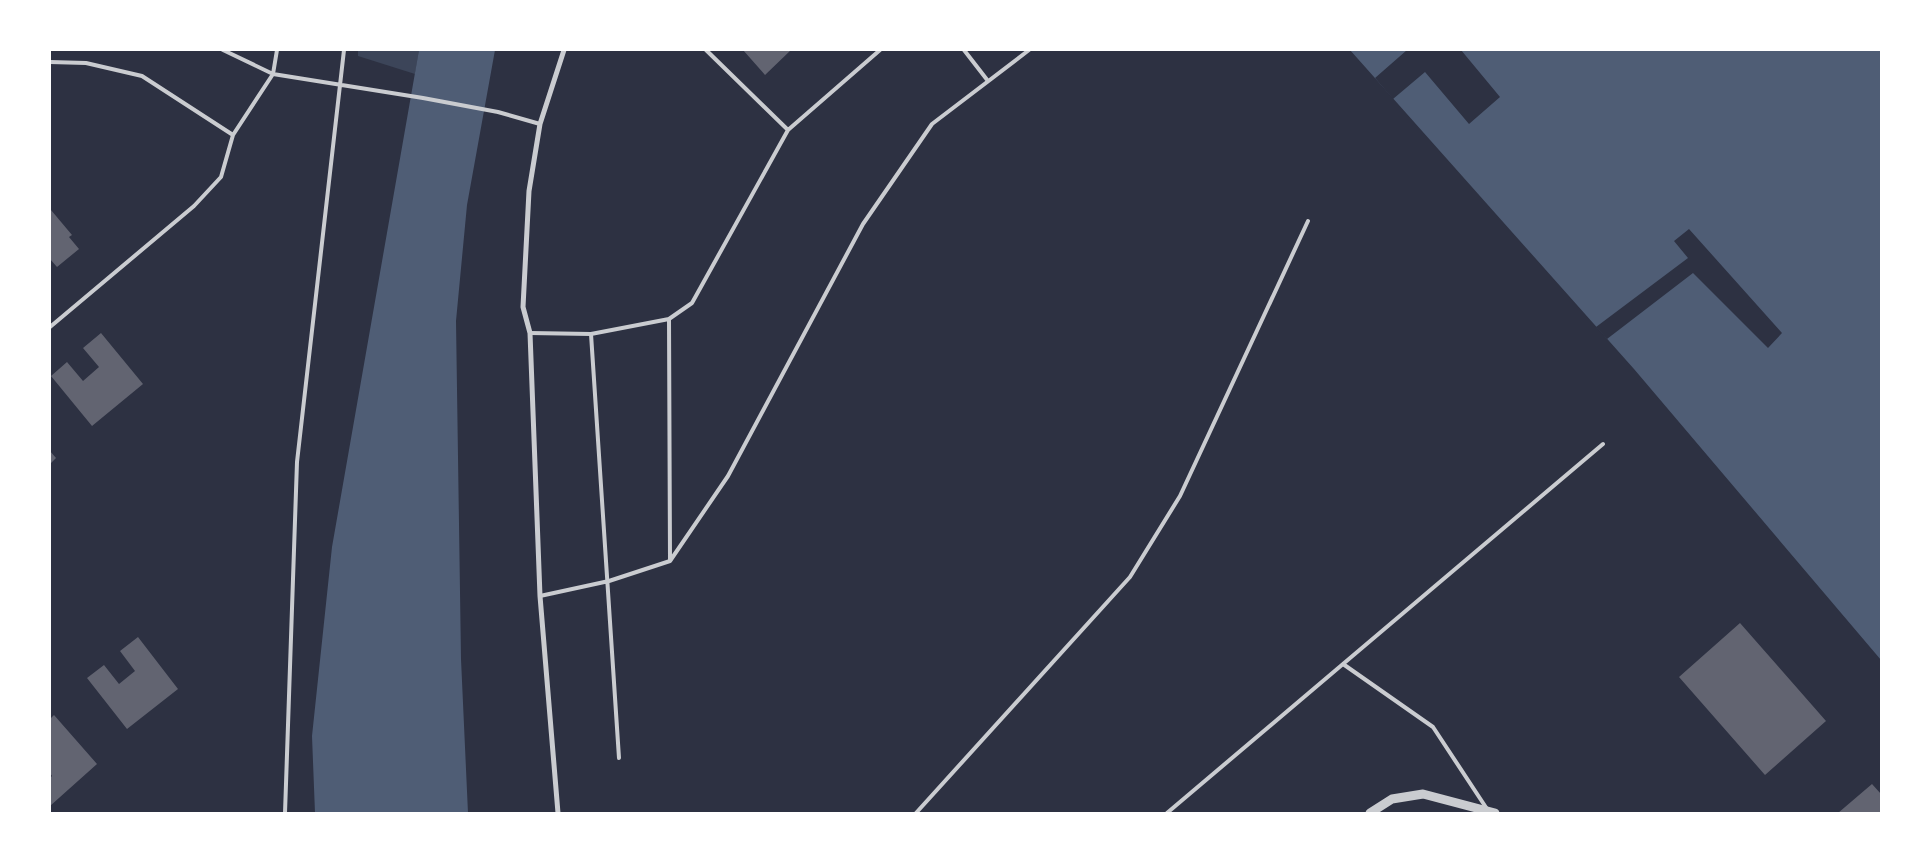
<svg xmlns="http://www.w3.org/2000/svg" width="1931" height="863" viewBox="0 0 1931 863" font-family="'Open Sans',sans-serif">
  <rect width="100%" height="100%" fill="#2d3142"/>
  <!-- green -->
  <path fill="#3c4559" d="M358,50h61l-4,24 -57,-18z"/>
  <!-- water -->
  <path fill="#4f5d75" d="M419,50h76l-28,155 -11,116 5,338 7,154h-153l-3,-77 20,-189z
    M1350,50h531v610l-247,-291z"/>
  <!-- pier -->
  <path fill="#2d3142" d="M1407,50h54l39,47 -31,27 -44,-52 -32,27 -18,-21z
    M1689,229l93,104 -14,15 -75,-75 -86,66 -11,-12 92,-69 -14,-17z"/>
  <!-- building -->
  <path fill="#626471" d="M743,50h48l-26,25z
    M51,210l21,25 -3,2 10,12 -22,18 -7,-8z
    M101,333l42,51 -51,42 -41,-50 16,-14 16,19 16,-14 -16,-19z
    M50,451l6,7 -6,6z
    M1740,623l86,98 -61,54 -86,-98z
    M138,637l40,52 -51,40 -40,-51 17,-13 15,19 16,-13 -15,-20z
    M54,715l43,49 -47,42v-28l2,-2 -2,-3v-54z
    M1872,784l9,10v19h-43z"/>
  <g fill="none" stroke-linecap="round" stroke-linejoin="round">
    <!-- service -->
    <path stroke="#caccd0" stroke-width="4" d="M223,50l50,24 150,24 75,14 42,12
      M706,50l82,80
      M964,50l24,31
      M50,62l36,1 56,13 91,59
      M669,319l1,242
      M50,327l144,-121 27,-29 12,-42 40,-61 4,-24
      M530,333l61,1 78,-15 23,-16 96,-173 92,-80
      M591,334l28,424
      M540,596l69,-15 61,-20 58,-85 135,-252 69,-100 97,-74
      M1487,809l-54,-82 -90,-63 260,-220
      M285,813l12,-351 47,-412
      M916,813l214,-236 50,-81 128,-275
      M1167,813l176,-149"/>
    <!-- minor -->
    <path stroke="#caccd0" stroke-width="5" d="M558,813l-18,-217 -10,-263 -7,-26 6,-116 11,-67 24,-74"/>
    <!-- tertiary -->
    <path stroke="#caccd0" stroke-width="9" d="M1370,813l22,-14 31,-5 72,19"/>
  </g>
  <!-- border -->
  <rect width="1931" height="863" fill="none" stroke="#ffffff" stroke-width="102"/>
</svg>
